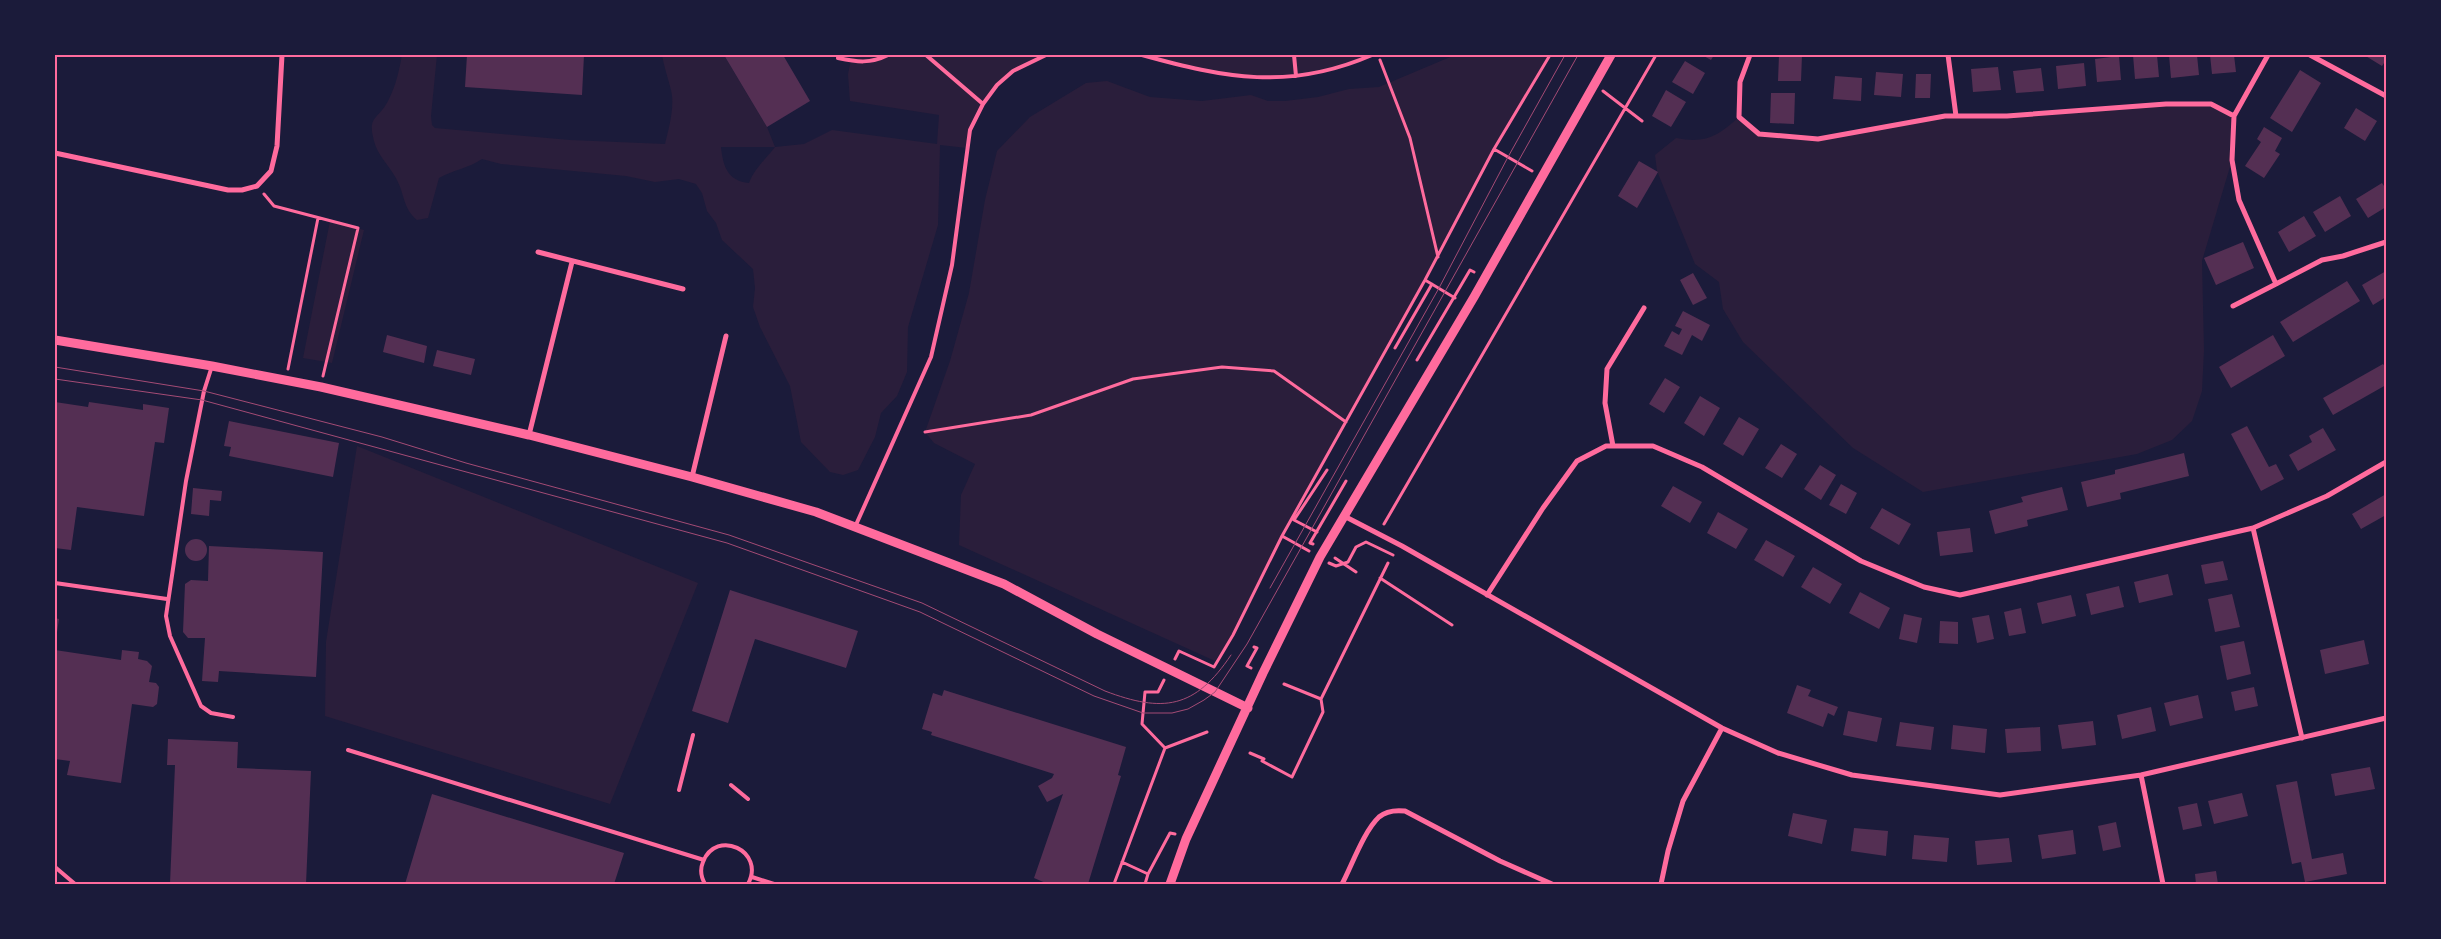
<svg xmlns="http://www.w3.org/2000/svg" width="2441" height="939" viewBox="0 0 2441 939" font-family="'Noto Sans',sans-serif">
  <rect width="100%" height="100%" fill="#1b1b3a"/>
  <!-- green -->
  <path fill="#2a1e3b" fill-rule="evenodd" d="M402,55h35l-6,61 1,9 3,3 135,12 95,4c4,-17 10,-37 6,-54 -3,-12 -7,-23 -9,-35h-4h66l43,72 8,20 29,-3 28,-14 105,14 2,-29 -89,-14 -2,-27 4,-19h194c-10,5 -21,9 -31,15 -26,16 -43,49 -48,78l-27,-3 -2,80 -30,102 -1,45 -10,24 -16,17 -6,24 -17,33 -15,5 -13,-3 -29,-30 -11,-56 -30,-59 -7,-20 2,-19 -2,-19 -31,-29 -6,-17 -9,-12 -5,-18 -6,-9 -17,-5 -24,3 -29,-6 -125,-12 -19,-5c-13,9 -29,11 -43,19l-11,40 -11,2c-14,-12 -12,-24 -20,-40 -6,-12 -16,-21 -21,-33 -11,-33 2,-25 13,-48 7,-14 10,-28 13,-44zM721,147h54c-10,13 -20,21 -26,36 -21,-2 -26,-16 -28,-36z
    M1142,55h230c-37,11 -74,25 -113,24 -39,-1 -79,-15 -117,-24z
    M1455,55h95l-56,94 -56,108 -151,270 -54,108 -18,26 -256,-116 2,-50 14,-31 -41,-21 -9,-11 25,-71 19,-68 16,-93 12,-49 33,-34 56,-34 21,-2 43,16 52,4 49,-6 17,6h17l33,-4 31,-8 30,-2z
    M2166,104h45l23,12 -2,44 -30,101 2,89 -2,41 -10,30 -20,19 -35,14 -214,38 -70,-44 -110,-106 -20,-33 -4,-27 -24,-18 -38,-93 -2,-16 21,-17c30,6 42,-2 63,-21l20,17 59,5 138,-23h51z
    M330,221l34,9 -32,133 -29,-5z
    M357,446l341,137 -88,221 -285,-88 1,-74z"/>
  <!-- building -->
  <path fill="#542f53" d="M467,55h117l-2,40 -117,-8z
    M724,55h59l27,46 -43,26z
    M1702,55h12l-3,5z
    M1779,55h23l-1,26h-23z
    M2133,55h24l2,22 -24,2z
    M2169,55h28l2,20 -28,3z
    M2210,55h24l2,17 -24,2z
    M2364,55h22v5l-4,6z
    M2119,56l2,24 -24,2 -2,-23z
    M1685,61l20,12 -12,21 -21,-12z
    M2084,63l2,23 -28,3 -2,-23z
    M1998,67l3,23 -28,2 -2,-23z
    M2041,68l3,23 -28,2 -3,-22z
    M2300,70l21,13 -29,49 -22,-14z
    M1876,72l27,2 -2,23 -27,-2z
    M1916,74h15l-1,24h-15z
    M1835,76l27,2 -1,23 -28,-2z
    M1666,90l20,12 -15,25 -19,-11z
    M1771,93h24l-1,31 -24,-1z
    M2356,108l21,13 -12,20 -21,-13z
    M2264,127l18,11 -7,13 5,3 -16,24 -19,-12 16,-24 -4,-3z
    M1639,161l19,11 -21,36 -19,-12z
    M2382,183l4,6v18l-18,11 -12,-19z
    M2340,196l11,20 -26,16 -12,-20z
    M2304,216l12,20 -27,16 -11,-20z
    M2243,242l11,26 -38,17 -12,-27z
    M2386,271v26l-13,8 -11,-20z
    M1693,273l14,25 -14,7 -13,-25z
    M2347,281l13,20 -67,41 -13,-20z
    M1683,311l27,14 -8,16 -10,-6 -10,20 -18,-9 8,-15 7,4 3,-6 -7,-3z
    M387,335l40,11 -3,17 -41,-11z
    M2273,335l12,21 -54,32 -12,-21z
    M437,350l38,9 -4,16 -38,-9z
    M2383,364l3,4v17l-53,30 -10,-17z
    M1665,378l15,9 -16,26 -15,-9z
    M1700,396l20,12 -16,28 -20,-13z
    M55,402l33,5 1,-5 54,8v-6l26,4 -5,35 -9,-1 -11,74 -67,-9 -6,43 -16,-2z
    M1739,417l20,12 -16,27 -20,-12z
    M229,421l110,22 -6,34 -104,-21 2,-9 -7,-1z
    M2247,426l22,41 7,-3 8,15 -23,12 -30,-57z
    M2323,428l13,22 -38,21 -9,-16 23,-13 -3,-6z
    M1781,444l16,10 -15,24 -17,-10z
    M2184,453l5,23 -69,17 1,6 -34,8 -6,-25 34,-8v-4z
    M1820,465l16,10 -15,25 -17,-11z
    M1841,484l16,9 -11,21 -17,-9z
    M1673,486l29,16 -12,21 -29,-17z
    M2062,487l6,23 -41,10 1,6 -33,8 -6,-23 34,-9 -2,-5z
    M193,488l29,3 -1,10 -11,-1 -1,16 -18,-2z
    M2386,494v21l-25,14 -9,-15z
    M1882,508l29,16 -12,21 -29,-17z
    M1718,512l30,17 -12,20 -29,-16z
    M1970,528l3,24 -33,4 -3,-24z
    M185 550a11 11 0 1 1 22 0a11 11 0 1 1-22 0Z
    M1766,540l29,16 -12,21 -29,-17z
    M209,546l114,6 -7,125 -97,-6 -1,11 -16,-1 3,-43h-17l-5,-6 2,-48 6,-4 17,1z
    M2223,561l5,19 -23,4 -4,-19z
    M1813,567l29,17 -12,20 -29,-17z
    M2168,574l5,21 -34,8 -5,-21z
    M2119,586l5,21 -33,8 -5,-21z
    M730,590l128,41 -12,37 -91,-29 -27,84 -36,-12z
    M1860,592l30,16 -11,21 -30,-16z
    M2232,594l8,33 -25,5 -7,-33z
    M2071,595l5,21 -34,8 -5,-21z
    M2021,608l5,25 -17,3 -5,-24z
    M1904,614l18,4 -5,25 -18,-4z
    M1989,615l5,24 -17,4 -5,-25z
    M55,618l4,1 -3,20h-1z
    M1940,621l18,1v22l-19,-1z
    M2364,640l5,24 -44,10 -5,-24z
    M2244,641l7,33 -24,6 -7,-34z
    M55,650l66,10 1,-10 17,2 -1,7 9,2 5,5 -3,16 7,1 3,4 -2,17 -4,3 -21,-3 -11,79 -54,-8 3,-14 -15,-2z
    M1797,685l14,5 -3,6 30,11 -4,9 -6,-3 -5,14 -36,-14z
    M2254,687l4,19 -23,5 -4,-19z
    M944,690l182,57 -8,28 3,1 -33,108h-40l-14,-6 29,-84 -16,8 -9,-16 14,-8 2,-4 -123,-39 1,-3 -10,-3 11,-36 9,3z
    M2198,695l5,23 -33,8 -6,-23z
    M2151,707l5,24 -34,8 -5,-24z
    M1848,711l34,7 -5,24 -34,-7z
    M2093,721l3,24 -34,4 -4,-24z
    M1900,722l34,5 -3,23 -35,-4z
    M1953,725l34,4 -2,24 -34,-4z
    M2040,727l1,24 -34,2 -2,-24z
    M168,739l70,3 -1,26 74,3 -5,113h-136l5,-119h-8z
    M2370,767l5,22 -40,7 -4,-22z
    M2297,781l15,78 31,-6 4,21 -42,8 -4,-20 -9,2 -16,-79z
    M2242,793l6,23 -34,8 -6,-23z
    M432,794l192,59 -10,31h-209z
    M2197,803l5,23 -19,4 -5,-23z
    M1793,813l34,7 -5,24 -34,-8z
    M2116,822l5,25 -18,4 -5,-25z
    M1854,828l34,3 -2,25 -35,-5z
    M2073,830l3,24 -34,5 -4,-24z
    M1914,835l35,3 -2,24 -35,-3z
    M2009,838l3,24 -35,3 -2,-24z
    M2216,871l2,13h-22l-1,-10z"/>
  <g fill="none" stroke-linecap="round" stroke-linejoin="round">
    <!-- path -->
    <path stroke="#ff6b9d" stroke-width="3" d="M1380,60l30,78 28,119
      M1603,91l39,30
      M1494,149l38,22
      M264,194l10,12 84,22 -35,148
      M1425,280l30,18
      M1395,348l37,-64
      M1417,360l53,-90 4,2
      M288,369l30,-151
      M925,432l106,-17 102,-36 89,-12 52,4 72,51
      M1384,524l272,-469
      M1317,532l-23,-12 33,-50
      M1282,536l27,15
      M1313,544l-3,-1 36,-62
      M1335,558l21,14
      M1329,563l7,3 12,-4 8,-15 10,-5 27,13
      M1380,578l72,47
      M1175,659l4,-8 35,16 19,-32 49,-99 143,-256 69,-131 56,-94
      M1251,668l-4,-2 10,-18 -3,-1
      M1321,699l67,-136
      M1165,748l42,-16
      M1250,753l14,6
      M1262,761l30,16 31,-65 -2,-13 -37,-15
      M1122,862l26,12 -3,10
      M1148,874l22,-41 5,1
      M1114,884l51,-136 -23,-24 3,-32h13l6,-12"/>
    <!-- service -->
    <path stroke="#ff6b9d" stroke-width="4" d="M926,55l57,49
      M1142,55c83,23 147,36 230,0
      M1294,55l2,21
      M838,58c19,4 32,6 50,-3
      M212,366l-8,25 -18,90 -20,135 4,20 31,70 10,7 22,4
      M855,527l76,-170 21,-92 18,-135 13,-26 14,-19 16,-14 33,-16
      M55,583l112,16
      M348,750l356,110
      M731,785l17,14
      M679,790l14,-55
      M55,867l20,17
      M752,877l22,7
      M705,884c-4,-7 -5,-15 -2,-22 13,-34 63,-11 45,22"/>
    <!-- minor -->
    <path stroke="#ff6b9d" stroke-width="5" d="M1750,55l-10,27 -1,35 20,17 59,5 127,-23h62l159,-12h45l23,12
      M1948,55l8,61
      M2310,55l76,41
      M55,153l173,37h14l15,-4 14,-15 6,-25 5,-91
      M538,252l145,37
      M2276,284l46,-24 21,-4 43,-14
      M2233,306l43,-22 -37,-84 -7,-40 2,-44 34,-61
      M529,435l43,-173
      M1613,446l-8,-43 2,-34 37,-61
      M692,477l34,-141
      M1344,516l58,30 320,182 56,25 74,22 148,20 141,-20 245,-57
      M2253,528l49,210
      M1487,595l56,-87 34,-47 29,-15h47l49,21 159,94 63,26 36,8 293,-67 74,-32 59,-34
      M2141,775l22,109
      M1342,884c10,-19 22,-53 37,-67 7,-6 17,-7 26,-6l95,50 52,23
      M1661,884l7,-33 15,-50 39,-73"/>
    <!-- tertiary -->
    <path stroke="#ff6b9d" stroke-width="9" d="M55,340l157,26 109,21 208,48 163,42 124,35 188,72 93,50 151,74
      M1170,884l16,-45 77,-166 57,-116 154,-260 137,-242"/>
    <!-- tram -->
    <path stroke="#a44b75" stroke-width="1" d="M55,367l149,24 178,46 84,26 263,72 193,68 183,88c58,22 90,18 126,-36
      M55,379l147,21 525,143 193,69 174,84 49,17h29l16,-4 16,-9 11,-8 32,-48 331,-589
      M1270,588l169,-300 69,-131 57,-102"/>
  </g>
  <!-- border -->
  <rect width="2441" height="939" fill="none" stroke="#1b1b3a" stroke-width="112"/>
  <rect x="56" y="56" width="2329" height="827" fill="none" stroke="#ff6b9d" stroke-width="2"/>
</svg>
